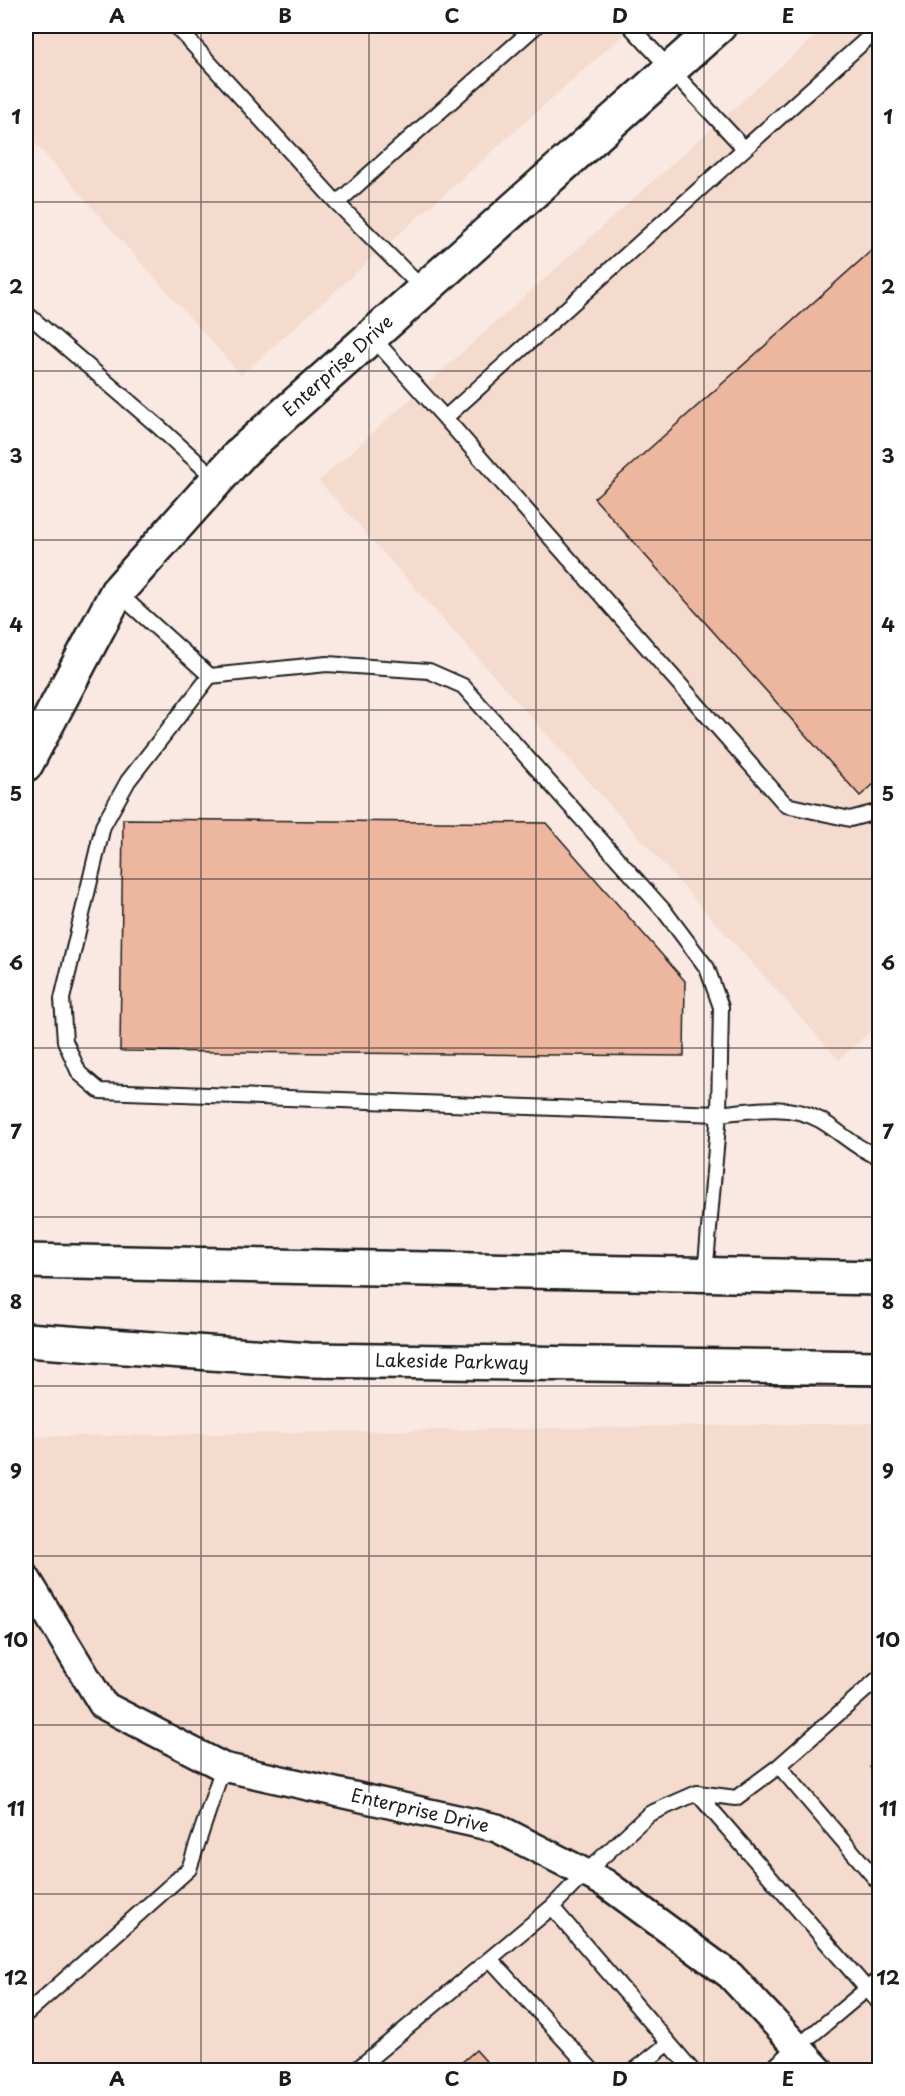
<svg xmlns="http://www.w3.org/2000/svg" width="905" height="2096" viewBox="0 0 905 2096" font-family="'Playpen Sans',sans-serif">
  <rect width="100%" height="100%" fill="#f9e9e2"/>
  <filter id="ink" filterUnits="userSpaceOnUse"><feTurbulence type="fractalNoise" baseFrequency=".0167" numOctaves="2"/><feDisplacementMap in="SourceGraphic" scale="12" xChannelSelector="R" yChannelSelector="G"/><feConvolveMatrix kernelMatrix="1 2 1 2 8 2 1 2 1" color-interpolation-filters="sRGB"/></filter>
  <g filter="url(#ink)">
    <!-- built -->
    <path fill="#f5dace" d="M26,26h607l-392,349 -215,-242z
      M826,26h53v997l-40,37 -520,-579z
      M879,1423v647h-853v-633z"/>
    <!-- building -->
    <path fill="#ecb69f" stroke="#1c1c1c" stroke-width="1.5" d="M880,243v536l-20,17 -266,-298z
      M123,819l423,4 139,158 -1,75 -564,-5z
      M880,1759v20l-10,-12z
      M476,2050l18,20h-41z"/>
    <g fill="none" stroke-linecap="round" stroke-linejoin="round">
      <defs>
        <path id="service" d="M176,26l161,177 87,87
          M630,26l114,122
          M880,27l-435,391 341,387 64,14 30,-8
          M337,203l199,-177
          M26,313l134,115 57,52
          M372,337l73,81
          M117,592l93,84 -82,105 -25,45 -41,173 3,42 14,32 21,18 619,23 -14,161
          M210,676l117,-12 102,7 34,15 202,226 42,56 14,39 -2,107c34,-4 70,-11 101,6 21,12 36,29 60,37
          M779,1766l101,118
          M697,1793l183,211
          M552,1907l140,163
          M490,1959l102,111
          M26,2014l163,-145 34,-102
          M356,2070l196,-163 33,-34 64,-59 48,-21 39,5 43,-32 101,-89
          M635,2070l34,-27
          M770,2070l110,-92"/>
        <path id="minor" d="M26,1578l77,127 120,62 274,61 108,55 125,92 89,95"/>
        <path id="tertiary" d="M26,764l91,-172 125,-140 477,-426"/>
        <path id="secondary" d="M26,1261l854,17
          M26,1340l283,20 571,8"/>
      </defs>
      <!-- service casing -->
      <use href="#service" stroke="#1c1c1c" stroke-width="18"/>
      <!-- minor casing -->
      <use href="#minor" stroke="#1c1c1c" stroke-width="32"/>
      <!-- tertiary casing -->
      <use href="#tertiary" stroke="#1c1c1c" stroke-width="38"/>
      <!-- secondary casing -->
      <use href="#secondary" stroke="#1c1c1c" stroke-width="38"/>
      <!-- service -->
      <use href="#service" stroke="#fff" stroke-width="14"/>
      <!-- minor -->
      <use href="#minor" stroke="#fff" stroke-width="27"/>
      <!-- tertiary -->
      <use href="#tertiary" stroke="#fff" stroke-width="33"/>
      <!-- secondary -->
      <use href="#secondary" stroke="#fff" stroke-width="33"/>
    </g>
  </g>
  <!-- grid -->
  <path fill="none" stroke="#1c1c1c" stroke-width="1.5" stroke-opacity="0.55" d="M201,26v2044M369,26v2044M536,26v2044M704,26v2044M26,202h854M26,371h854M26,540h854M26,710h854M26,879h854M26,1048h854M26,1217h854M26,1386h854M26,1556h854M26,1725h854M26,1894h854"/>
  <g text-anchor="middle" stroke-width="5" stroke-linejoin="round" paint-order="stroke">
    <!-- street labels -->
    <g font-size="18" fill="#1c1c1c" stroke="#fff">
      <text transform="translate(338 366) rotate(-42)" y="6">Enterprise Drive</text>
      <text transform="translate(452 1362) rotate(1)" y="6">Lakeside Parkway</text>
      <text transform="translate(420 1811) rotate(13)" y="6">Enterprise Drive</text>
    </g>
  </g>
  <!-- margin -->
  <rect width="905" height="2096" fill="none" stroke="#fff" stroke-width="66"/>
  <rect x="33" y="33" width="839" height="2030" fill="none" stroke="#1c1c1c" stroke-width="2"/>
  <g font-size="20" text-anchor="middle" font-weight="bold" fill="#1c1c1c">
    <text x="117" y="23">A</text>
    <text x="285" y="23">B</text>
    <text x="452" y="23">C</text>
    <text x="620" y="23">D</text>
    <text x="788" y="23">E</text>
    <text x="16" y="124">1</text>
    <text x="888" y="124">1</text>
    <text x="16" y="294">2</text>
    <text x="888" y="294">2</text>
    <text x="16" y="463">3</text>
    <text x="888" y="463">3</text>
    <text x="16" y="632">4</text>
    <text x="888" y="632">4</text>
    <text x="16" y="801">5</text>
    <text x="888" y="801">5</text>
    <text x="16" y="970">6</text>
    <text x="888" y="970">6</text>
    <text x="16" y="1139">7</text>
    <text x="888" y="1139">7</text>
    <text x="16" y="1309">8</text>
    <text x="888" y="1309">8</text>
    <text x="16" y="1478">9</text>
    <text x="888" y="1478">9</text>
    <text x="16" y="1647">10</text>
    <text x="888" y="1647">10</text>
    <text x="16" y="1816">11</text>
    <text x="888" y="1816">11</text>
    <text x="16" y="1985">12</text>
    <text x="888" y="1985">12</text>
    <text x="117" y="2086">A</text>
    <text x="285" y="2086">B</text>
    <text x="452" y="2086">C</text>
    <text x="620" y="2086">D</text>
    <text x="788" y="2086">E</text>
  </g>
</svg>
